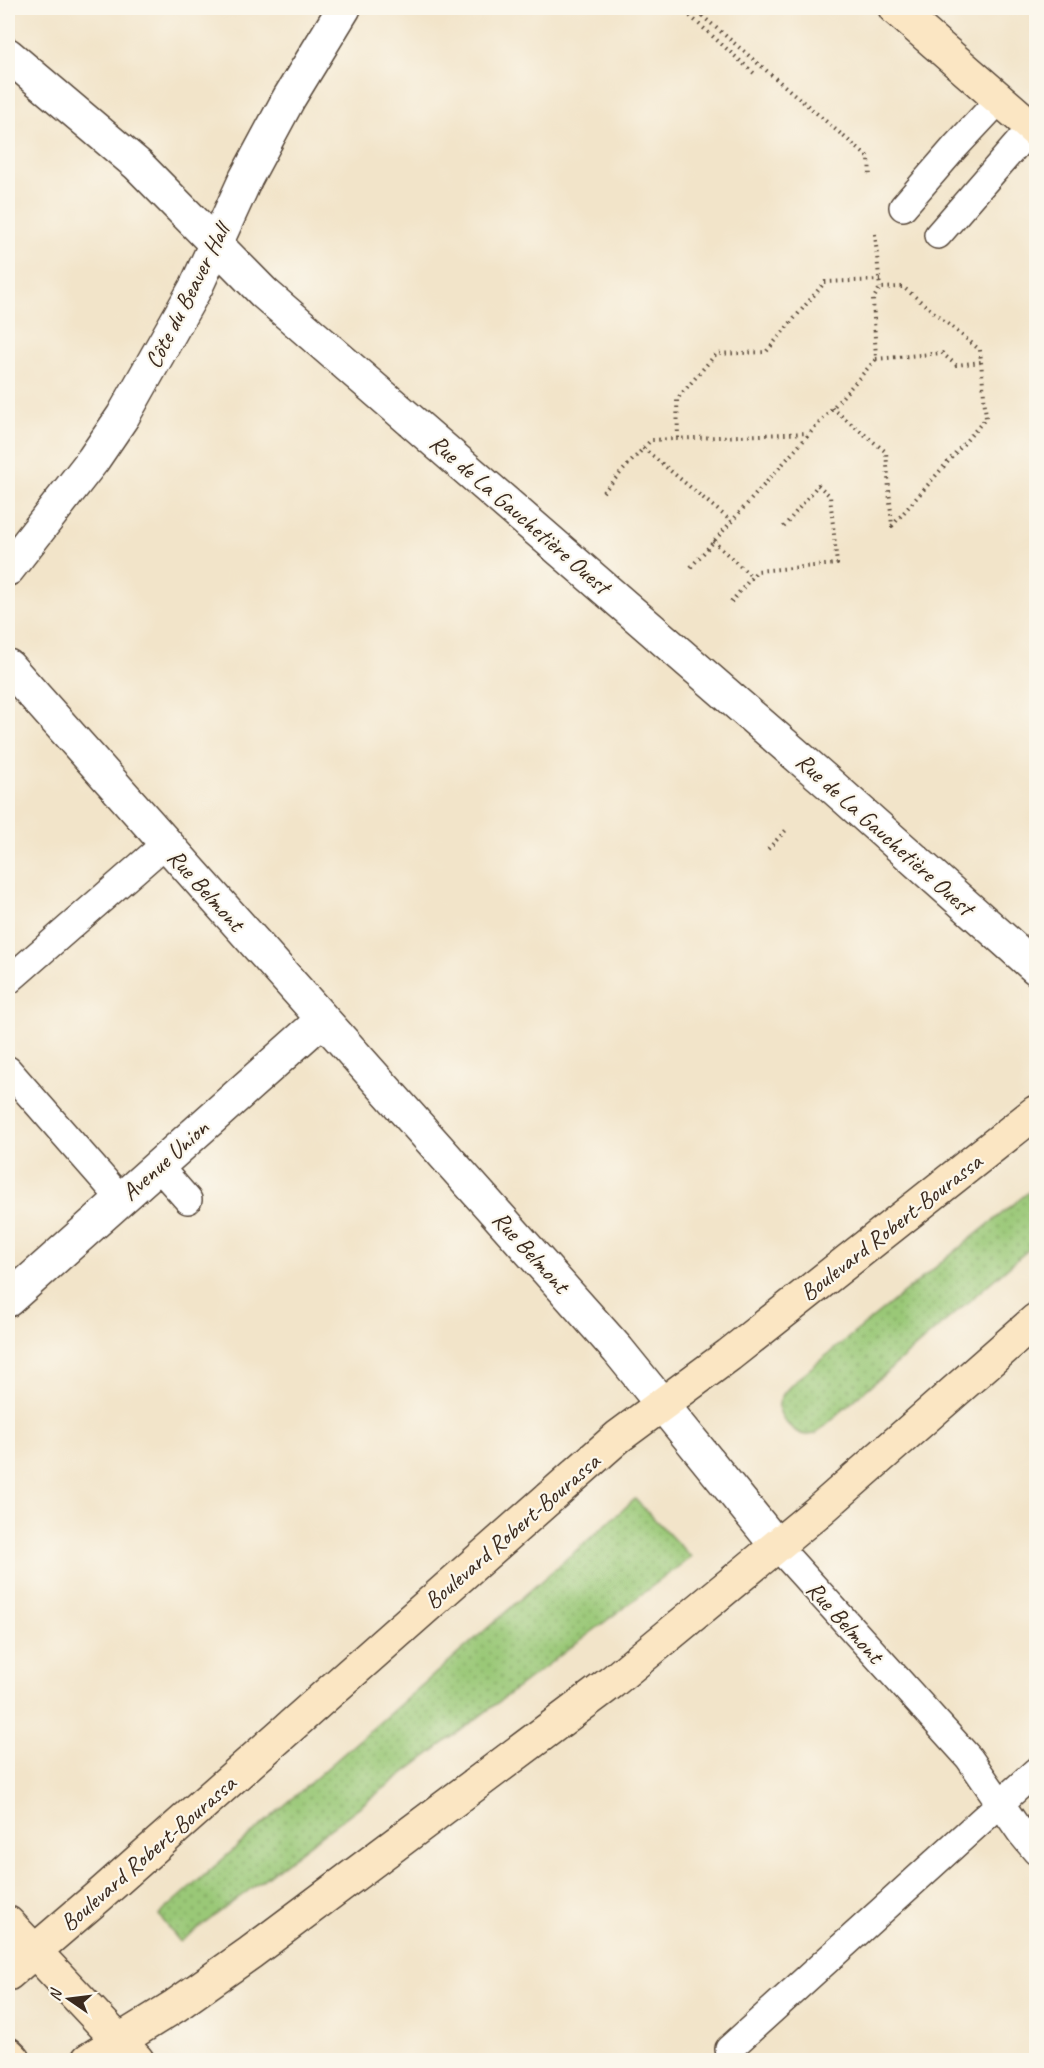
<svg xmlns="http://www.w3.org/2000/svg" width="1044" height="2068" viewBox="0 0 1044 2068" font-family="Caveat,sans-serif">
  <defs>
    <pattern id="grass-dots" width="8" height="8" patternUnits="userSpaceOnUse" patternTransform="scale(1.5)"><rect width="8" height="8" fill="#9ac877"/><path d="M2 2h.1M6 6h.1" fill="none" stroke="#7fa361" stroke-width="1.8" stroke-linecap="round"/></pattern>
  </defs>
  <rect width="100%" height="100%" fill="#fbf7ec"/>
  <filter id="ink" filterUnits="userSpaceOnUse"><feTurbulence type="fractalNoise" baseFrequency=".0167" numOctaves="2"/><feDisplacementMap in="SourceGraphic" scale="12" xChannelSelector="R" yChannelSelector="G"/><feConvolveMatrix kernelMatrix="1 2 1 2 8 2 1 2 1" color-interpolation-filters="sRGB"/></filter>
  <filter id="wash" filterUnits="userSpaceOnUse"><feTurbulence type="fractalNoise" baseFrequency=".008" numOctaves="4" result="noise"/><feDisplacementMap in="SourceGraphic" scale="24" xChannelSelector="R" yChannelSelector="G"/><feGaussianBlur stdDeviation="1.35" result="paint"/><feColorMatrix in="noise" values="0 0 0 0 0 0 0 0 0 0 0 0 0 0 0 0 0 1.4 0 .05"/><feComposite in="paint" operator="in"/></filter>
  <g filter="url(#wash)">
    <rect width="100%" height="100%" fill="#f2e4c9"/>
    <!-- grass -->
    <path fill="url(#grass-dots)" stroke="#6a794a" stroke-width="1.5" d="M1036,1186v57l-221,191c-3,0 -6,1 -9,1 -12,-1 -29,-19 -27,-31 1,-10 11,-17 17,-24z
      M635,1499l56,58 -511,385 -21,-27z"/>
  </g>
  <g filter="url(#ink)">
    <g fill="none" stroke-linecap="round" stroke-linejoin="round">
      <defs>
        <path id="service" d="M903,207l52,-60 45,-48
          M938,235l94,-108
          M8,981l157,-137
          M8,1070l113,129
          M158,1166l30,34
          M777,1546l192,212 52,75 15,18
          M729,2049l307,-278"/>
        <path id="minor" d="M8,55l130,110 126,128 560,486 212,189
          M8,666l610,684 159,196
          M8,1300l314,-280"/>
        <path id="tertiary" d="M8,569l85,-109 30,-44 73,-129 50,-109 43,-80 55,-90"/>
        <path id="secondary" d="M895,8l141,123
          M8,1923l129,137
          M8,1974l91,-78 519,-459 111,-82 307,-243
          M8,2054l6,6
          M88,2060l87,-54 75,-53 362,-271 208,-172 216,-190"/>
      </defs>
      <!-- service casing -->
      <use href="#service" stroke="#564638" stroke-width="30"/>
      <!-- minor casing -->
      <use href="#minor" stroke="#564638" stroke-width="36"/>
      <!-- tertiary casing -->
      <use href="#tertiary" stroke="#564638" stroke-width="36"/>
      <!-- secondary casing -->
      <use href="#secondary" stroke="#564638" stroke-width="36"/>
      <!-- path -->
      <path stroke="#564638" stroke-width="4" stroke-dasharray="1.5 4.5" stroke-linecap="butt" d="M681,8l74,66
        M693,8l176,150 1,19
        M875,234l5,54
        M876,359l66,-6 14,12 25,-3
        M678,438l-1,-39 39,-45 50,-2 59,-70 55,-2
        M643,448l88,73
        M603,492l48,-52 156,-7
        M713,541l39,36
        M691,567l185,-208 -3,-60 7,-11 23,-1 77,63 6,68 -94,108 -6,-74 -54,-44
        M731,602l26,-31 80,-7 -7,-68 -12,-11 -36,44
        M768,849l19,-20"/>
      <!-- service -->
      <use href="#service" stroke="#fff" stroke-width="27"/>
      <!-- minor -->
      <use href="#minor" stroke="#fff" stroke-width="33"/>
      <!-- tertiary -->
      <use href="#tertiary" stroke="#fff" stroke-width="33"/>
      <!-- secondary -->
      <use href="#secondary" stroke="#fbe6c3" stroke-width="33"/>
    </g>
  </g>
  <g text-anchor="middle" stroke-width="4.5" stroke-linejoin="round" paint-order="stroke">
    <!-- street labels -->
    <g font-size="24" fill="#3b2a1e" stroke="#fbf7ec">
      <text transform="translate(187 296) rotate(-63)" y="8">Côte du Beaver Hall</text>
      <text transform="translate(520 514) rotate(41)" y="8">Rue de La Gauchetière Ouest</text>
      <text transform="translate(885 834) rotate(42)" y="8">Rue de La Gauchetière Ouest</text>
      <text transform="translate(206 890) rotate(48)" y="8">Rue Belmont</text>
      <text transform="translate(165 1160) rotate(-42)" y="8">Avenue Union</text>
      <text transform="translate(891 1227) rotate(-38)" y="8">Boulevard Robert-Bourassa</text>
      <text transform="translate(531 1252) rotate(48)" y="8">Rue Belmont</text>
      <text transform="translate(512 1531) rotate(-41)" y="8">Boulevard Robert-Bourassa</text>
      <text transform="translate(845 1622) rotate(48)" y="8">Rue Belmont</text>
      <text transform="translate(148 1853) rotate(-41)" y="8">Boulevard Robert-Bourassa</text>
    </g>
  </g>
  <!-- margin -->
  <rect width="1044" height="2068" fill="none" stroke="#fbf7ec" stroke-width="30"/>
  <!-- north arrow -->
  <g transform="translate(69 1999) rotate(284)" stroke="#fbf7ec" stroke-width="4.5" paint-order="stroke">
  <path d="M0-4.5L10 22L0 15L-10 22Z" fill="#3b2a1e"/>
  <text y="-9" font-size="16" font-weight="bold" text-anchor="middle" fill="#3b2a1e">N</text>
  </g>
</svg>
